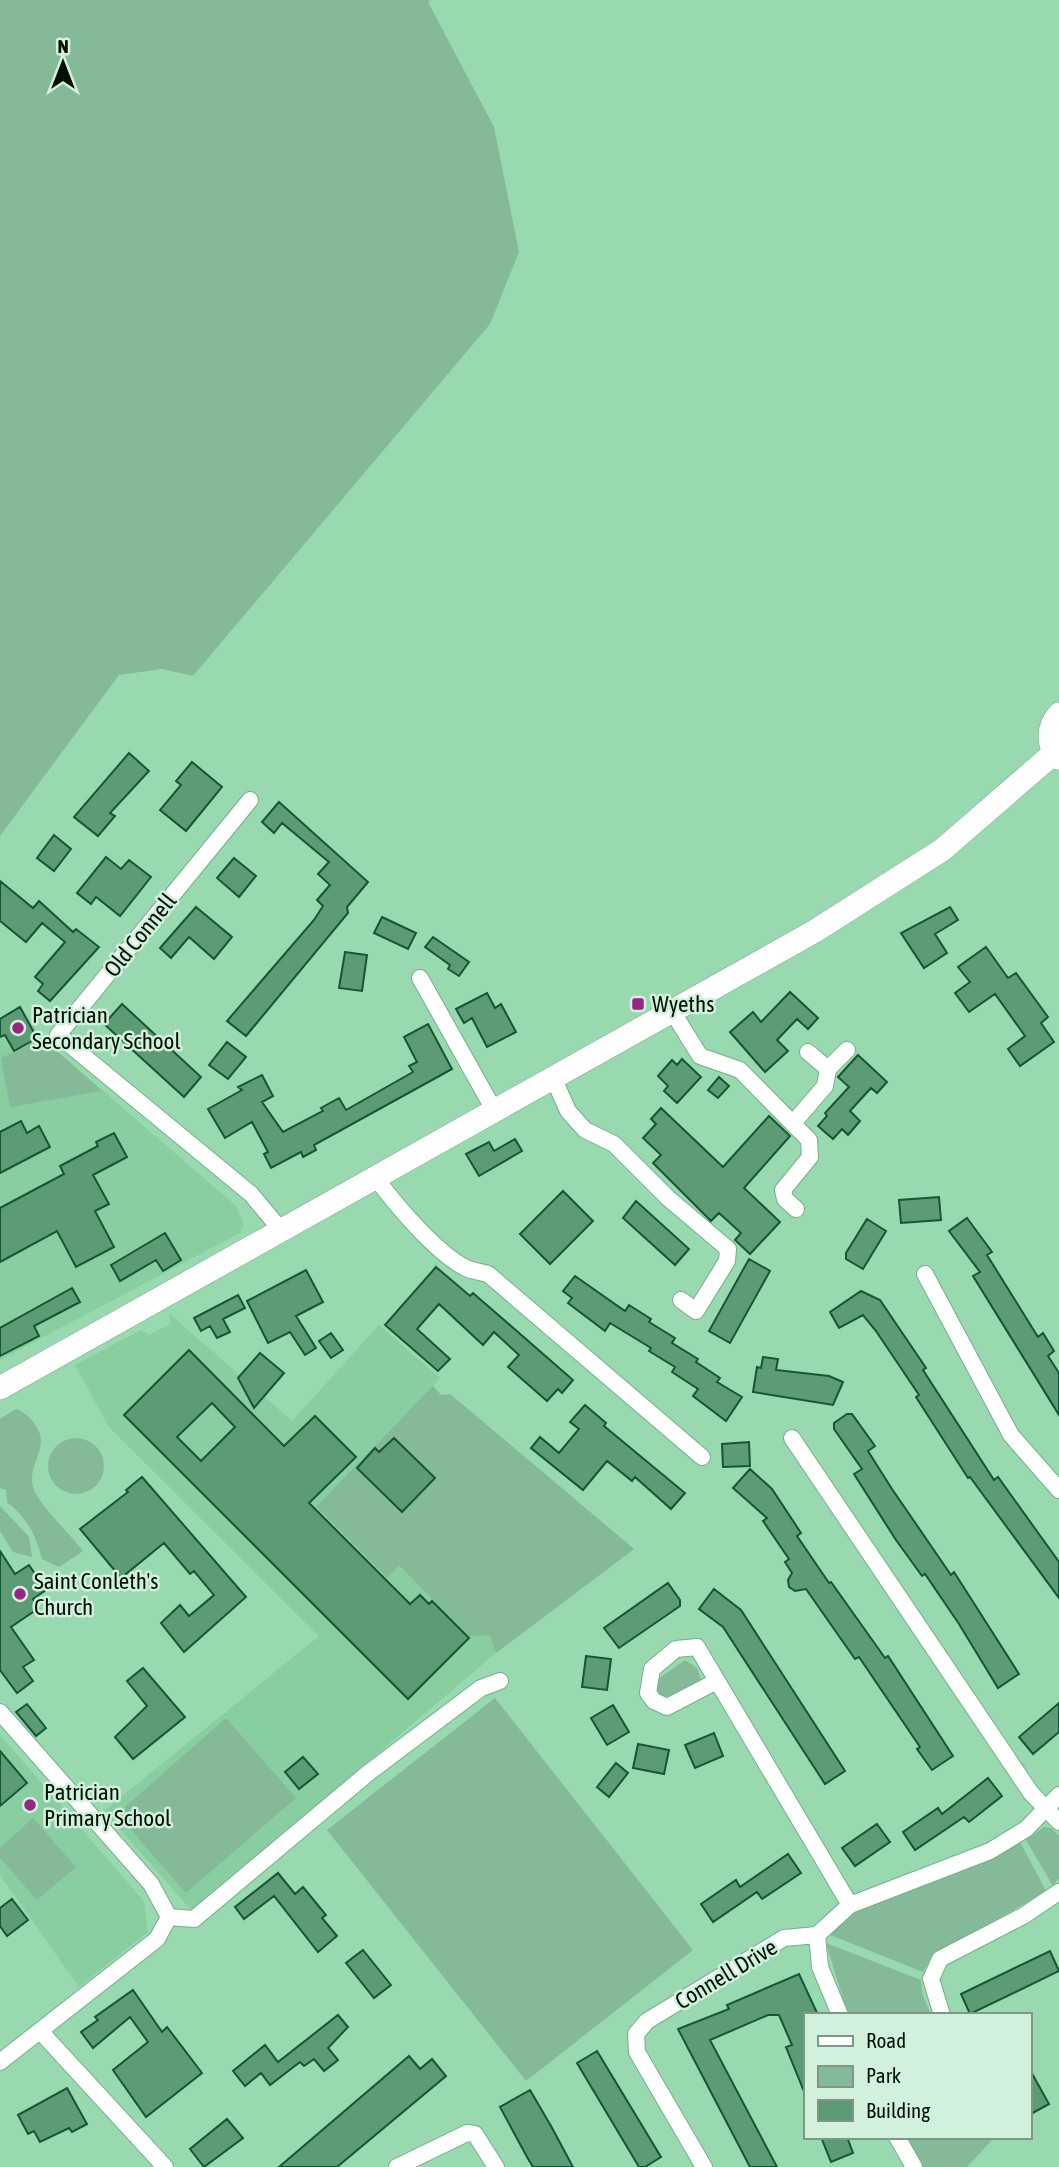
<svg xmlns="http://www.w3.org/2000/svg" width="1059" height="2167" viewBox="0 0 1059 2167" font-family="'Asap Condensed',sans-serif">
  <rect width="100%" height="100%" fill="#99d9af"/>
  <!-- built -->
  <path fill="#88cea1" d="M21,1007l21,31 194,168 8,19 -4,8 -240,127v-342z
    M170,1314l122,107 87,-96 61,53 -7,8 8,9 9,-1 184,155 -138,104 -304,258 -88,-100 215,-175 -210,-209 -34,-62 66,-35 8,5 21,-11z
    M0,1735l144,166 4,31 -69,55 -79,-112z"/>
  <!-- green -->
  <path fill="#84ba97" d="M0,0h430l-2,2 66,125 25,125 -29,72 -297,352 -31,-7 -43,6 -119,161z
    M42,1038l60,53 -92,16 -9,-49z
    M433,1386l8,9 9,-1 184,155 -138,104 -6,-18 -21,1 -70,-71 -12,13 -71,-71z
    M16,1409c12,4 26,20 25,33 -1,17 -17,33 -4,54 12,19 32,37 46,55l-24,16 -17,-8c-6,-24 -16,-42 -35,-57l-1,-12 -6,-2v-69z
    M48 1466a28 28 0 1 1 56 0a28 28 0 1 1-56 0Z
    M0,1506l29,31 3,20 -19,-5 -13,-21z
    M685,1660l12,8 4,12 -29,15 -11,2 -5,-5 -1,-11z
    M495,1698l198,252 -167,131 -199,-251z
    M226,1718l70,80 -110,95 -69,-79z
    M33,1818l43,49 -39,33 -37,-42v-10z
    M1044,1827l7,1 8,8v42l-6,8 -27,-46z
    M1020,1842l26,49 -106,62 -11,8 -6,11 -95,-38 15,-17 144,-56z
    M826,1943l95,37 1,13 9,22h-83z
    M906,2137h84l2,3 -25,27h-44z"/>
  <!-- building -->
  <path fill="#5d9b74" stroke="#155634" stroke-width="2" fill-rule="evenodd" d="M129,753l20,18 -39,42 5,3 -17,20 -24,-19z
    M192,762l30,25 -36,44 -26,-21 21,-25 -5,-4z
    M279,802l89,80 -21,25 1,6 -102,123 -19,-15 87,-101 9,-14 -6,-6 13,-15 -12,-11 11,-12 -47,-39 -8,10 -12,-11z
    M54,835l17,14 -17,22 -17,-13z
    M106,857l15,12 8,-9 22,17 -31,39 -24,-19 -5,7 -14,-11z
    M234,858l22,18 -17,21 -22,-19z
    M0,881l33,27 6,-7 34,31 3,-3 23,18 -49,54 -12,-10 5,-7 -8,-7 30,-35 -23,-19 -16,19 -26,-21z
    M196,907l36,30 -18,22 -25,-22 -18,21 -11,-10z
    M950,907l8,13 -23,14 12,19 -23,15 -23,-35z
    M382,917l34,16 -8,16 -34,-16z
    M433,937l36,25 -10,14 -11,-7 2,-4 -25,-18z
    M986,947l22,31 8,-5 32,44 -7,6 13,19 -34,24 -12,-17 17,-13 -30,-42 -26,18 -14,-19 15,-11 -12,-15z
    M345,952l22,3 -5,36 -23,-3z
    M790,992l28,26 -10,11 -11,-10 -20,21 11,11 -23,21 -35,-40 23,-20 8,10z
    M487,993l8,15 6,-4 15,28 -29,15 -15,-29 -8,5 -8,-14z
    M122,1004l79,73 -17,20 -80,-73z
    M20,1007l17,31 -23,13 -9,-16 -5,2v-18z
    M428,1024l24,45 -138,76 2,5 -13,7 -2,-5 -30,16 -7,-14 4,-2 -16,-30 -27,16 -17,-29 34,-19 -4,-3 24,-12 11,21 -11,6 21,30 40,-21 -2,-3 18,-10 7,12 67,-38 -4,-6 8,-4 -13,-25z
    M227,1042l19,15 -18,22 -19,-14z
    M858,1055l29,27 -10,11 -6,-5 -21,23 10,10 -12,14 -6,-6 -9,10 -15,-13 9,-10 -2,-3 24,-26 -11,-10z
    M682,1059l19,18 -24,26 -13,-12 4,-5 -10,-10 14,-16 5,5z
    M719,1077l10,9 -11,12 -10,-8z
    M661,1108l62,59 46,-51 21,20 -46,52 36,34 -30,32 -15,-14 6,-7 -22,-20 -8,8 -58,-58 8,-8 -18,-17 13,-14 -5,-5z
    M21,1121l6,12 12,-7 11,21 -50,26v-41z
    M114,1133l13,24 -34,18 16,29 -14,7 19,36 -38,20 -19,-36 -57,31v-54l64,-34 -4,-8 38,-20 -2,-4z
    M515,1139l7,12 -43,25 -13,-22 23,-12 5,9z
    M563,1191l30,30 -43,43 -30,-30z
    M939,1197l2,23 -40,3 -2,-23z
    M636,1201l53,48 -14,16 -52,-47z
    M967,1218l25,34 -5,3 51,82 5,-4 11,18 -6,5 11,17v42l-86,-139 7,-4 -31,-41z
    M867,1219l19,12 -23,38 -17,-10v-6z
    M165,1233l16,27 -18,11 -7,-11 -36,21 -9,-16z
    M749,1259l21,12 -40,72 -21,-12z
    M436,1267l34,29 3,-3 100,87 -11,13 -4,-4 -11,12 -39,-34 11,-12 -25,-23 -11,13 -44,-41 -22,25 33,30 -12,12 -53,-46z
    M306,1270l17,32 -27,14 20,32 -11,7 -15,-23 -22,11 -21,-42z
    M575,1276l50,35 4,-6 22,14 -2,3 26,16 -3,5 26,16 -2,3 24,16 -3,4 25,15 -16,24 -33,-25 5,-7 -26,-17 3,-5 -26,-16 2,-3 -41,-25 -5,8 -37,-28 4,-5 -9,-7z
    M72,1288l8,14 -46,24 5,10 -39,20v-28z
    M861,1291l19,9 46,68 -3,2 71,110 4,-3 61,85v36l-89,-121 -2,1 -52,-81 3,-2 -43,-64 -13,-16 -24,13 -9,-16z
    M238,1295l7,13 -22,11 7,13 -13,6 -7,-12 -9,5 -7,-13z
    M331,1333l12,17 -12,8 -12,-17z
    M189,1350l95,96 31,-30 41,41 -47,46 101,101 10,-9 9,9 3,-3 37,37 -61,61 -284,-284zM212,1403l23,24 -34,34 -24,-24z
    M260,1353l24,20 -30,35 -16,-30z
    M763,1357l15,2 -2,11 53,6 14,6 -10,23 -80,-13 4,-25 4,1z
    M585,1405l21,18 -2,3 81,67 -14,16 -36,-32 -3,4 -25,-20 -24,29 -52,-42 9,-11 19,16 20,-24 -9,-7z
    M847,1414h5l23,32 -7,5 24,38 59,86 3,-3 65,102 -21,14 -39,-64 -34,-50 -3,2 -26,-36 -42,-66 8,-5 -28,-40v-6z
    M394,1438l41,40 -33,34 -45,-44 18,-20 4,4z
    M749,1442l1,24 -27,1 -1,-23z
    M750,1469l22,20 29,44 -4,3 32,47 2,-1 54,76 3,-2 65,100 -21,14 -15,-21 3,-2 -61,-90 -4,2 -49,-70 -11,2 -6,-4 -1,-7 4,-7 -7,-11 4,-3 -26,-38 4,-3 -34,-30z
    M142,1477l104,120 -62,55 -23,-29 19,-18 9,11 25,-21 -20,-24 -4,3 -26,-31 -43,35 -41,-49 48,-37 -2,-2z
    M0,1551l15,23 14,-9 17,25 -13,9 6,9 -28,19 23,33 -11,7 10,14 -16,12 -17,-23z
    M668,1583l12,17v6l-61,42 -15,-20z
    M714,1589l27,21 104,161 -20,13 -102,-157 -24,-18z
    M586,1656l25,3 -4,31 -25,-3z
    M143,1668l42,49 -52,42 -18,-22 32,-31 -20,-25z
    M1059,1703v29l-26,22 -14,-17z
    M27,1704l19,24 -10,8 -20,-24z
    M613,1705l16,27 -22,13 -16,-27z
    M714,1733l9,23 -28,12 -10,-23z
    M638,1744l31,6 -5,24 -31,-6z
    M0,1751l27,32 -27,23z
    M303,1757l15,17 -19,15 -14,-17z
    M616,1763l12,10 -19,24 -12,-10z
    M988,1778l14,18 -33,26 -5,-5 -49,33 -12,-18 35,-24 4,6z
    M877,1824l13,18 -35,24 -13,-18z
    M788,1854l13,19 -39,26 -5,-7 -44,30 -12,-18 35,-24 4,7z
    M278,1873l17,21 8,-7 23,28 -4,3 15,18 -19,16 -44,-56 -30,23 -9,-12z
    M12,1899l16,21 -21,16 -7,-10v-18z
    M363,1950l28,35 -17,13 -28,-35z
    M1050,1951l9,20 -89,43 -9,-20z
    M799,1974l19,41h-13v79l-19,-47 6,-2 -13,-30h-11l-58,25 67,127h-27l-72,-138 51,-20 -2,-4z
    M133,1990l29,42 5,-5 35,46 -56,44 -33,-47 35,-28 -18,-25 -37,31 -12,-16 17,-12 -3,-3z
    M338,2015l10,12 -20,21 10,12 -14,11 -10,-12 -10,7 -4,-4 -30,23 -9,-12 -16,13 -12,-15 32,-26 13,17z
    M597,2051l64,106 -16,10h-6l-62,-104z
    M409,2056l11,13 12,-10 14,17 -109,91h-58z
    M1029,2068l20,36 -20,11z
    M67,2088l20,36 -15,8 -3,-4 -29,14 -6,-11 -6,3 -10,-19z
    M530,2090l21,36 22,41h-40l-6,-10 -27,-50z
    M227,2119l16,19 -39,29 -14,-18z
    M821,2137h26l6,16 -22,9z"/>
  <g fill="none" stroke-linecap="round" stroke-linejoin="round">
    <defs>
      <path id="street" d="M250,800l-192,235 193,159 30,36
        M420,978l74,132
        M672,1011l28,45 40,14 69,70 1,17 -27,33 2,9 11,10
        M808,1052l20,17
        M553,1077l15,34 17,19 29,14 54,54 60,51 -1,12 -31,50 -15,-11
        M794,1122l31,-36 3,-17 19,-19
        M375,1177c20,27 61,76 91,91 6,3 15,4 22,6l214,183
        M925,1274l86,161 48,55
        M792,1438l239,355 28,29
        M715,1682l-48,25 -13,-6 -6,-8 4,-24 24,-20 21,-2 153,258
        M0,1712l151,172 18,33 -12,22 -157,123
        M169,1917l25,2 173,-145 114,-86 19,-7
        M817,1935l3,32 20,48
        M942,2015l-11,-36 9,-20 83,-43 36,-24
        M41,2032l124,135
        M897,2137l17,30
        M397,2167l70,-34 8,1 21,33
        M704,2167l-67,-115 -1,-18 11,-13 137,-83 33,-3 33,-30 140,-54 36,-22 33,-34"/>
      <path id="secondary" d="M1059,714c-12,13 -12,32 0,44
        M0,1388l815,-457 127,-81 112,-97"/>
    </defs>
    <!-- street casing -->
    <use href="#street" stroke="#72b088" stroke-width="18"/>
    <!-- secondary casing -->
    <use href="#secondary" stroke="#72b088" stroke-width="24"/>
    <!-- street -->
    <use href="#street" stroke="#fff" stroke-width="16"/>
    <!-- secondary -->
    <use href="#secondary" stroke="#fff" stroke-width="23"/>
  </g>
  <!-- markers -->
  <g fill="#962584" stroke="#d2f1dc" stroke-width="2.5">
    <rect x="631" y="997" width="14" height="14" rx="3.5"/>
    <circle cx="18" cy="1028" r="7"/>
    <circle cx="20" cy="1594" r="7"/>
    <circle cx="30" cy="1805" r="7"/>
  </g>
  <g text-anchor="middle" stroke-width="5" stroke-linejoin="round" paint-order="stroke">
    <!-- street labels -->
    <g font-size="23" fill="#001104" stroke="#d2f1dc">
      <text transform="translate(140 935) rotate(-51)" y="8">Old Connell</text>
      <text transform="translate(726 1974) rotate(-31)" y="8">Connell Drive</text>
    </g>
    <!-- poi labels -->
    <g font-size="23" fill="#001104" stroke="#d2f1dc" text-anchor="start">
      <text x="652" y="1012">Wyeths</text>
      <text x="32" y="1023">Patrician<tspan x="32" dy="26">Secondary School</tspan></text>
      <text x="34" y="1589">Saint Conleth's<tspan x="34" dy="26">Church</tspan></text>
      <text x="44" y="1800">Patrician<tspan x="44" dy="26">Primary School</tspan></text>
    </g>
  </g>
  <!-- legend -->
  <rect x="804" y="2013" width="228" height="126" fill="#d2f1dc" stroke="#7e9786" stroke-width="2"/>
  <rect x="818" y="2036" width="35" height="10" fill="#ffffff" stroke="#7e9786" stroke-width="2"/>
  <text x="866" y="2048" font-size="21" fill="#001104">Road</text>
  <rect x="818" y="2066" width="35" height="21" fill="#84ba97" stroke="#7e9786" stroke-width="2"/>
  <text x="866" y="2083" font-size="21" fill="#001104">Park</text>
  <rect x="818" y="2100" width="35" height="21" fill="#5d9b74" stroke="#7e9786" stroke-width="2"/>
  <text x="866" y="2118" font-size="21" fill="#001104">Building</text>
  <!-- north arrow -->
  <g transform="translate(63 63)" stroke="#d2f1dc" stroke-width="5" paint-order="stroke">
  <path d="M0-5L12 26L0 18L-12 26Z" fill="#001104"/>
  <text y="-10" font-size="19" font-weight="bold" text-anchor="middle" fill="#001104">N</text>
  </g>
</svg>
